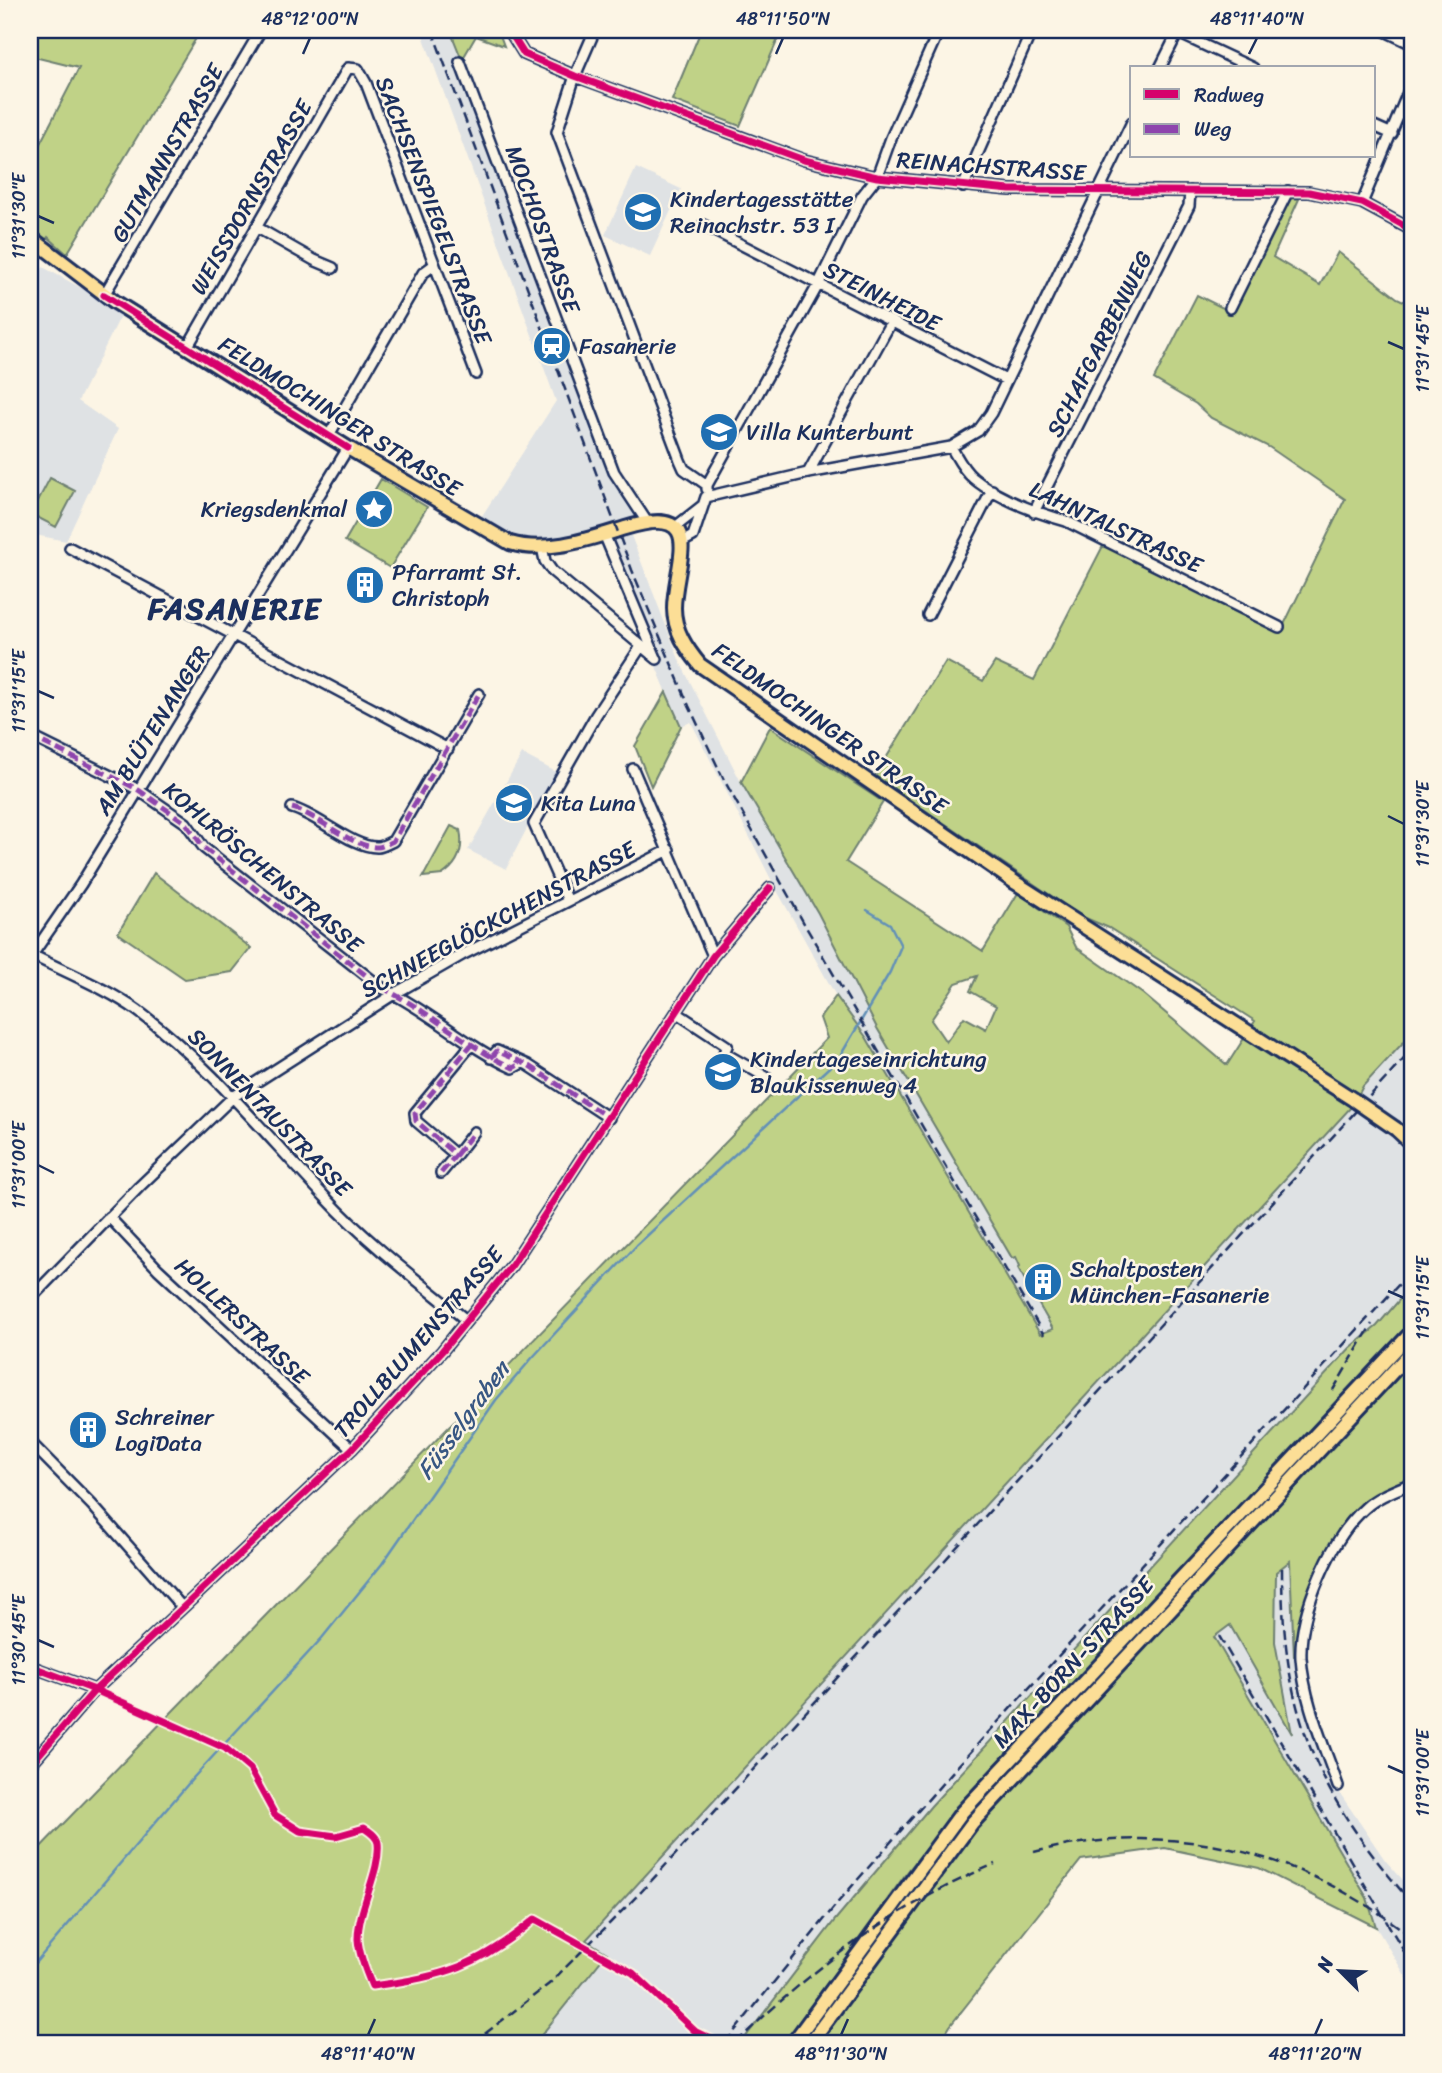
<svg xmlns="http://www.w3.org/2000/svg" width="1442" height="2073" viewBox="0 0 1442 2073" font-family="Sriracha,sans-serif">
  <rect width="100%" height="100%" fill="#fcf5e5"/>
  <filter id="ink" filterUnits="userSpaceOnUse"><feTurbulence type="fractalNoise" baseFrequency=".0143" numOctaves="2"/><feDisplacementMap in="SourceGraphic" scale="14" xChannelSelector="R" yChannelSelector="G"/><feConvolveMatrix kernelMatrix="1 2 1 2 8 2 1 2 1" color-interpolation-filters="sRGB"/></filter>
  <g filter="url(#ink)">
    <!-- built -->
    <path fill="#dfe2e4" d="M421,30h29l109,279 12,43 24,64 26,61 29,36 -20,20 50,129 61,120 77,131 59,115 135,230 4,-1 4,9 -2,2 35,61 -9,6h-3l-175,-298 -30,-41 -61,-109 -84,-165 -10,4 -80,-190 -83,7 -40,-21 78,-121z
      M636,168l45,21 -31,67 -45,-21z
      M43,267l80,44 -45,90 40,28 -52,112 -36,-7v-241z
      M522,754l34,18 -50,97 -38,-19z
      M1412,1033v252l-35,41 -27,22 -419,458 -96,114 -94,123h-206l71,-89 -20,-14 767,-835 10,-19z
      M1290,1560l4,97 16,64 27,68 48,71 27,30v97l-36,-60 -9,-29 -153,-261 16,-12 62,107 -17,-90 1,-70z"/>
    <!-- green -->
    <path fill="#c0d287" stroke="#6e8072" stroke-width="2" fill-rule="evenodd" d="M30,30h171l-134,224 -19,-17 -7,9 -11,-9v-74l49,-95 -49,-12z
      M450,30h48l6,16 -28,-10 -14,24z
      M701,30h81l-42,96 -68,-26z
      M1289,198l10,1 -26,58 47,28 18,-33 59,46 15,7v728l-49,53 -10,19 -767,835 21,13 -72,90h-505v-185l797,-820 -7,-20 16,-22 30,41 174,297 13,-5 -35,-61 2,-2 -4,-9 -4,1 -135,-230 -59,-115 -77,-131 29,-55 113,75 -37,60 137,89 35,-58 48,34 10,20 67,47 84,71 28,-44 -146,-93 -28,-12 -206,-140 71,-115 37,20 12,-19 39,18 71,-138 176,89 64,-132 -76,-52 -58,-29 -15,-14 -42,-25 43,-84 34,17zM977,976l-7,15 26,15 -10,23 -22,-12 -18,25 -15,-22 25,-37z
      M50,478l25,13 -19,36 -25,-13z
      M381,479l46,28 -37,61 -45,-27z
      M666,692l15,34 -30,60 -16,-40z
      M451,826l9,4c4,19 -1,34 -18,45l-19,2z
      M154,873l97,75 -19,24 -47,7 -67,-46z
      M1412,1285v36l-453,485 -54,69 -121,168h-43l94,-123 96,-114 419,-458 27,-22z
      M1412,1361v118c-16,10 -38,19 -51,32 -39,38 -60,93 -67,146l-4,-96 -14,11 -1,70 17,92 -62,-109 -16,12 153,261 9,29 -117,-59 -94,-20 -84,12 -131,166 -10,17h-120l110,-156 48,-61 61,-69z"/>
    <g fill="none" stroke-linecap="round" stroke-linejoin="round">
      <!-- stream -->
      <path stroke="#6290b7" stroke-width="2.5" d="M30,1969l164,-192 128,-139 60,-74 114,-164 37,-43 104,-112 202,-187 51,-86 11,-26 -11,-22 -23,-14"/>
      <defs>
        <path id="minor" d="M509,30l15,24 51,22 229,84 73,17 133,13 299,2 53,11 50,27
          M595,30l-20,46 -18,56 123,328 4,9 23,16v4
          M1383,30l29,14
          M1178,33l75,35
          M460,62l154,410 33,50
          M1160,68l19,-38
          M1374,126l18,8
          M963,187l69,-157
          M1362,203l50,-120
          M703,225l303,155
          M256,227l58,33 19,8
          M30,264l11,-18
          M104,295l157,-265
          M1230,308l58,-117
          M188,346l160,-278 10,1 8,14 110,291
          M329,435l94,-162 11,-8
          M951,447c6,10 12,23 22,31 25,21 62,34 93,43l213,106
          M808,473l83,-151
          M707,485l111,-200 44,-89 15,-19 14,-39 48,-108
          M1034,512l155,-306 1,-15
          M674,528l28,-22
          M604,534l52,124
          M682,542l11,-6 13,-39 102,-24 143,-26 27,-16 13,-18 141,-291
          M542,547l3,14 7,10 105,88
          M70,548l378,201
          M928,615l64,-125
          M30,736l107,53 49,34 18,25 178,140c46,22 84,58 131,80l9,-5
          M633,769l80,187
          M292,808c26,7 60,40 86,39 4,0 11,-4 15,-6l86,-147
          M568,901l-34,-77 62,-109 44,-67
          M30,954c35,18 76,34 108,57 71,53 127,123 188,187 42,45 92,83 140,122
          M30,958l51,-74 267,-436
          M677,1013l50,33 -3,7 42,24
          M491,1058l6,-7 31,14 81,53
          M456,1155l18,-23
          M441,1173l15,-18 -40,-34 -1,-8 56,-68
          M109,1217l49,52 194,180
          M30,1299l109,-112 94,-90 161,-103 68,-39 207,-105
          M30,1442l62,63 90,102
          M30,1666l65,24
          M30,1765l65,-75 257,-241 90,-98 70,-86 201,-309 57,-68
          M1338,1786c-14,-41 -34,-84 -37,-128 -2,-46 30,-120 64,-150 13,-12 31,-18 47,-25"/>
        <path id="major" d="M30,237l85,65 233,146 162,95c37,11 79,-4 115,-15 85,-26 49,37 49,80 0,22 12,40 26,57l316,218 338,217
          M1396,1129l16,15
          M793,2043l169,-231 450,-480
          M810,2043l162,-220 440,-472"/>
      </defs>
      <!-- minor casing -->
      <use href="#minor" stroke="#1b2f5e" stroke-width="14"/>
      <!-- major casing -->
      <use href="#major" stroke="#1b2f5e" stroke-width="18"/>
      <!-- minor -->
      <use href="#minor" stroke="#fcf5e5" stroke-width="9"/>
      <!-- major -->
      <use href="#major" stroke="#fcde96" stroke-width="12"/>
      <!-- rail -->
      <path stroke="#1b2f5e" stroke-width="2.5" stroke-dasharray="10 5" stroke-linecap="butt" d="M432,30l200,540 57,136 35,74 82,147 238,408
        M1333,1390l39,-66
        M1282,1568c0,146 34,226 130,335
        M1219,1636l193,329
        M1034,1852c139,-33 266,-2 378,85
        M473,2043l76,-59 92,-92 771,-842
        M725,2043l114,-142 115,-131 458,-500
        M736,2043c76,-75 160,-138 259,-179"/>
      <defs>
        <path id="major-bridge" d="M1354,1100l42,29"/>
      </defs>
      <!-- major-bridge casing -->
      <use href="#major-bridge" stroke="#1b2f5e" stroke-width="18" stroke-linecap="butt"/>
      <!-- major-bridge -->
      <use href="#major-bridge" stroke="#fcde96" stroke-width="12"/>
      <!-- quiet -->
      <path stroke="#8e44ad" stroke-width="5" stroke-dasharray="10 5" stroke-linecap="butt" d="M30,736l107,53 49,34 18,25 178,140c46,22 84,58 131,80l9,-5
        M292,808c26,7 60,40 86,39 4,0 11,-4 15,-6l86,-147
        M491,1058l6,-7 31,14 81,53
        M456,1155l18,-23
        M441,1173l15,-18 -40,-34 -1,-8 56,-68
        M921,2043h8"/>
      <defs>
        <path id="cycleway" d="M509,30l15,24 51,22 229,84 73,17 133,13 299,2 53,11 50,27
          M104,295l244,153
          M30,1666l65,24 130,58 25,21 25,46 25,16 36,5 28,-8c6,4 13,8 14,15 3,27 -20,65 -20,96 1,16 8,33 14,47 74,-10 105,-19 163,-67l98,54 63,59 23,11
          M30,1765l65,-75 257,-241 90,-98 70,-86 201,-309 57,-68"/>
      </defs>
      <!-- cycleway casing -->
      <use href="#cycleway" stroke="#fcf5e5" stroke-width="11"/>
      <!-- cycleway -->
      <use href="#cycleway" stroke="#d6006c" stroke-width="7"/>
    </g>
  </g>
  <!-- ticks -->
  <path fill="none" stroke="#1b2f5e" stroke-width="2.5" d="M303,54l7,-16M776,54l7,-16M1249,54l8,-16M38,216l16,7M1388,342l16,7M38,691l16,7M1388,816l16,8M38,1165l16,8M1388,1291l16,7M38,1640l16,7M1388,1766l16,7M368,2035l7,-16M841,2035l7,-16M1315,2035l7,-16"/>
  <!-- icons -->
  <defs>
    <symbol id="school-disc" viewBox="-11 -11 22 22"><circle r="9.5" fill="#1f6fb2" stroke="#fcf5e5"/><path d="M0-5L7-2L0 1L-7-2ZM-4 1L0 2.5L4 1V4Q0 6-4 4Z" fill="#fff"/></symbol>
    <symbol id="station-disc" viewBox="-11 -11 22 22"><circle r="9.5" fill="#1f6fb2" stroke="#fcf5e5"/><path d="M-3-6H3Q5-6 5-4V2Q5 4 3 4L4.5 6H3L1.5 4h-3L-3 6H-4.5L-3 4Q-5 4-5 2V-4Q-5-6-3-6ZM-3.5-4v3h7v-3ZM-3.5 1v1.5H-2V1ZM2 1v1.5H3.5V1Z" fill="#fff"/></symbol>
    <symbol id="sight-disc" viewBox="-11 -11 22 22"><circle r="9.5" fill="#1f6fb2" stroke="#fcf5e5"/><path d="M0-6L1.8-2.2L6-1.7L2.9 1.2L3.7 5.4L0 3.3L-3.7 5.4L-2.9 1.2L-6-1.7L-1.8-2.2Z" fill="#fff"/></symbol>
    <symbol id="building-disc" viewBox="-11 -11 22 22"><circle r="9.5" fill="#1f6fb2" stroke="#fcf5e5"/><path d="M-4-6H4V6H1V3H-1V6H-4ZM-2.5-4.3h1.7v1.8h-1.7ZM.8-4.3h1.7v1.8H.8ZM-2.5-1h1.7V.8h-1.7ZM.8-1h1.7V.8H.8Z" fill="#fff"/></symbol>
  </defs>
  <g fill-rule="evenodd">
    <use href="#school-disc" x="621" y="190" width="44" height="44"/>
    <use href="#station-disc" x="530" y="324" width="44" height="44"/>
    <use href="#school-disc" x="697" y="410" width="44" height="44"/>
    <use href="#sight-disc" x="352" y="487" width="44" height="44"/>
    <use href="#building-disc" x="343" y="563" width="44" height="44"/>
    <use href="#school-disc" x="492" y="781" width="44" height="44"/>
    <use href="#school-disc" x="701" y="1050" width="44" height="44"/>
    <use href="#building-disc" x="1021" y="1260" width="44" height="44"/>
    <use href="#building-disc" x="66" y="1408" width="44" height="44"/>
  </g>
  <g text-anchor="middle" stroke-width="5" stroke-linejoin="round" paint-order="stroke">
    <!-- street labels -->
    <g font-size="23" fill="#1b2f5e" stroke="#fcf5e5">
      <text transform="translate(167 153) rotate(-60)" y="8">GUTMANNSTRASSE</text>
      <text transform="translate(991 166) rotate(4)" y="8">REINACHSTRASSE</text>
      <text transform="translate(251 197) rotate(-60)" y="8">WEISSDORNSTRASSE</text>
      <text transform="translate(434 210) rotate(69)" y="8">SACHSENSPIEGELSTRASSE</text>
      <text transform="translate(543 229) rotate(70)" y="8">MOCHOSTRASSE</text>
      <text transform="translate(882 296) rotate(27)" y="8">STEINHEIDE</text>
      <text transform="translate(1099 344) rotate(-63)" y="8">SCHAFGARBENWEG</text>
      <text transform="translate(340 416) rotate(32)" y="8">FELDMOCHINGER STRASSE</text>
      <text transform="translate(1116 527) rotate(25)" y="8">LAHNTALSTRASSE</text>
      <text transform="translate(830 728) rotate(35)" y="8">FELDMOCHINGER STRASSE</text>
      <text transform="translate(152 730) rotate(-58)" y="8">AM BLÜTENANGER</text>
      <text transform="translate(263 867) rotate(40)" y="8">KOHLRÖSCHENSTRASSE</text>
      <text transform="translate(498 919) rotate(-28)" y="8">SCHNEEGLÖCKCHENSTRASSE</text>
      <text transform="translate(270 1112) rotate(46)" y="8">SONNENTAUSTRASSE</text>
      <text transform="translate(242 1321) rotate(43)" y="8">HOLLERSTRASSE</text>
      <text transform="translate(418 1342) rotate(-49)" y="8">TROLLBLUMENSTRASSE</text>
      <text transform="translate(1073 1662) rotate(-47)" y="8">MAX-BORN-STRASSE</text>
    </g>
    <!-- poi labels -->
    <g font-size="23" fill="#1b2f5e" stroke="#fcf5e5" text-anchor="start">
      <text x="670" y="207">Kindertagesstätte<tspan x="670" dy="26">Reinachstr. 53 I</tspan></text>
      <text x="579" y="354">Fasanerie</text>
      <text x="746" y="440">Villa Kunterbunt</text>
      <text x="347" y="517" text-anchor="end">Kriegsdenkmal</text>
      <text x="392" y="580">Pfarramt St.<tspan x="392" dy="26">Christoph</tspan></text>
      <text x="541" y="811">Kita Luna</text>
      <text x="750" y="1067">Kindertageseinrichtung<tspan x="750" dy="26">Blaukissenweg 4</tspan></text>
      <text x="1070" y="1277">Schaltposten<tspan x="1070" dy="26">München-Fasanerie</tspan></text>
      <text x="115" y="1425">Schreiner<tspan x="115" dy="26">LogiData</tspan></text>
    </g>
    <!-- water labels -->
    <g font-size="24" font-style="italic" fill="#385783" stroke="#fcf5e5">
      <text transform="translate(463 1420) rotate(-54)" y="8">Füsselgraben</text>
    </g>
    <!-- district labels -->
    <g font-size="30" font-weight="bold" letter-spacing="2" fill="#1b2f5e" stroke="#fcf5e5">
      <text x="235" y="619">FASANERIE</text>
    </g>
  </g>
  <!-- margin -->
  <rect width="1442" height="2073" fill="none" stroke="#fcf5e5" stroke-width="77"/>
  <!-- legend -->
  <rect x="1130" y="66" width="245" height="91" fill="#fcf5e5" stroke="#a2a6af" stroke-width="2"/>
  <rect x="1144" y="89" width="35" height="10" fill="#d6006c" stroke="#a2a6af" stroke-width="2"/>
  <text x="1194" y="102" font-size="21" fill="#1b2f5e">Radweg</text>
  <rect x="1144" y="124" width="35" height="10" fill="#8e44ad" stroke="#a2a6af" stroke-width="2"/>
  <text x="1194" y="136" font-size="21" fill="#1b2f5e">Weg</text>
  <!-- north arrow -->
  <g transform="translate(1340 1971) rotate(294)" stroke="#fcf5e5" stroke-width="5" paint-order="stroke">
  <path d="M0-5L12 26L0 18L-12 26Z" fill="#1b2f5e"/>
  <text y="-10" font-size="19" font-weight="bold" text-anchor="middle" fill="#1b2f5e">N</text>
  </g>
  <rect x="38" y="38" width="1366" height="1997" fill="none" stroke="#1b2f5e" stroke-width="2.5"/>
  <g font-size="18" text-anchor="middle" fill="#1b2f5e">
    <text x="310" y="25">48°12'00"N</text>
    <text x="783" y="25">48°11'50"N</text>
    <text x="1257" y="25">48°11'40"N</text>
    <text transform="translate(19 216) rotate(-90)" y="6">11°31'30"E</text>
    <text transform="translate(1423 349) rotate(-90)" y="6">11°31'45"E</text>
    <text transform="translate(19 691) rotate(-90)" y="6">11°31'15"E</text>
    <text transform="translate(1423 824) rotate(-90)" y="6">11°31'30"E</text>
    <text transform="translate(19 1165) rotate(-90)" y="6">11°31'00"E</text>
    <text transform="translate(1423 1298) rotate(-90)" y="6">11°31'15"E</text>
    <text transform="translate(19 1640) rotate(-90)" y="6">11°30'45"E</text>
    <text transform="translate(1423 1773) rotate(-90)" y="6">11°31'00"E</text>
    <text x="368" y="2060">48°11'40"N</text>
    <text x="841" y="2060">48°11'30"N</text>
    <text x="1315" y="2060">48°11'20"N</text>
  </g>
</svg>
